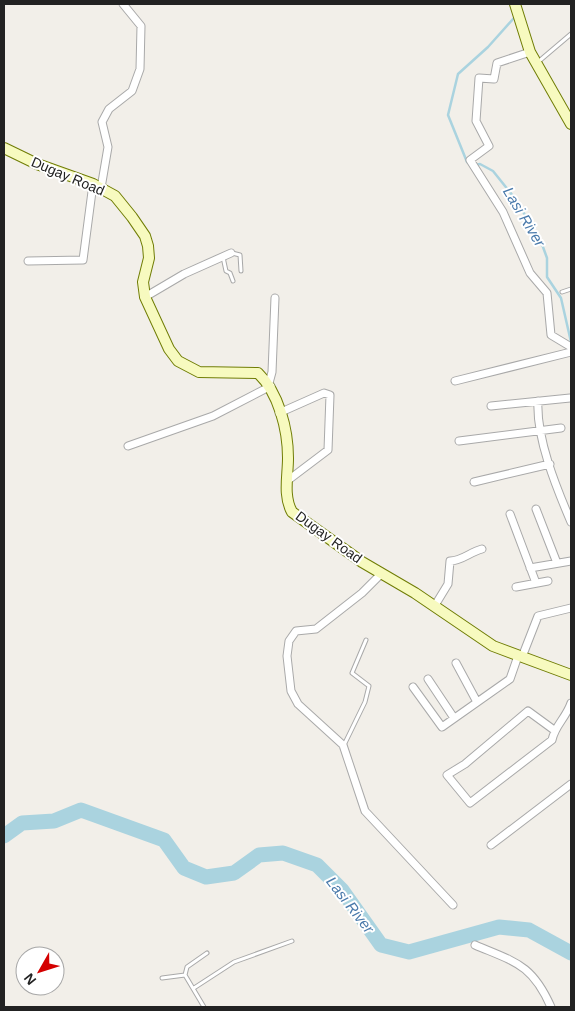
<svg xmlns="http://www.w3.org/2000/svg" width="575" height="1011" viewBox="0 0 575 1011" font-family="Arial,sans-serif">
  <rect width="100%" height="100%" fill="#f2efe9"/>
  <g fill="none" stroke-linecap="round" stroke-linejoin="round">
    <!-- stream -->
    <path stroke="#aad3df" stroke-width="2.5" d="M470,163l-3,-1 -19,-47 10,-41 30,-27 26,-29
      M475,165l5,-1 13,7 24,30 26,46 4,11v19l14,21 10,44"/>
    <!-- river -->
    <path stroke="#aad3df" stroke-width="15" d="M4,836l18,-13 32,-2 27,-11 83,30 20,28 22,9 28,-4 25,-18 24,-2 34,12 25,25 39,55 28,7 90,-25 30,3 42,23"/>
    <defs>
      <path id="lane" d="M538,62l33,-28
        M232,253l8,2 1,16
        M223,257l3,14 4,2 3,8
        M562,292l9,-3
        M344,745l21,-43 4,-16 -17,-13 14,-33
        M162,978l23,-3
        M194,988l40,-26 58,-21
        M204,1007l-19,-32 2,-8 20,-14"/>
      <path id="street" d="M530,52l-33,11 -3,16 -15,-1 -3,43 13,25 -19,14 33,52 27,61 17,20 4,42 20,12
        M101,188l7,-41 -6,-25 7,-13 23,-18 8,-22 1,-43 -18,-22
        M28,261l55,-1 10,-76
        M145,297l39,-23 47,-21
        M455,381l116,-29
        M269,383l3,-11 3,-74
        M538,401c-2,37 18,86 33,121
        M491,406l79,-8
        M279,413l45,-20 6,2 -2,55 -41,31
        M459,441l102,-13
        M128,446l85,-30 58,-30
        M474,482l76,-18
        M536,509l21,54
        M510,514l26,69
        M530,568l41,-7
        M381,574l-19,19 -46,36 -20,2 -7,10 -2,15 4,35 7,13 45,41 22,66 88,94
        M516,587l32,-6
        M434,607l14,-23 2,-23c12,0 20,-9 32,-12
        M522,657l16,-41 33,-8
        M456,663l21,39
        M428,679l26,39
        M413,687l29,40 68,-48 8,-23
        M554,730l-26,-19 -63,53 -18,11 23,28 82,-63c3,-15 14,-22 19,-37
        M491,845l80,-61
        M475,945c40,17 57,19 76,62"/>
      <path id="secondary" d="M515,4l15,48 41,72
        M4,148l33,16 56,20 22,12 17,21 13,19 3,10 1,12 -6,24 2,15 24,52 9,12 21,11 59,1c21,20 30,57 30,85 0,18 -5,38 4,54l70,50 53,31 78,53 78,29"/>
    </defs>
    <!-- lane casing -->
    <use href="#lane" stroke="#a9a9a9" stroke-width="5"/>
    <!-- street casing -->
    <use href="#street" stroke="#a9a9a9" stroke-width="9"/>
    <!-- secondary casing -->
    <use href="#secondary" stroke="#707d05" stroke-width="12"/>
    <!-- lane -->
    <use href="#lane" stroke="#fff" stroke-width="3"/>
    <!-- street -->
    <use href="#street" stroke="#fff" stroke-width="7"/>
    <!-- secondary -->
    <use href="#secondary" stroke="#f7fabf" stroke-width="10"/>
  </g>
  <g text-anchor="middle" stroke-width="4" stroke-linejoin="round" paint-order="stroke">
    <!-- street labels -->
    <g font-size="14" fill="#222" stroke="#fff">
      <text transform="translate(68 176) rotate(23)" y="5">Dugay Road</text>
      <text transform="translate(329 537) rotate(36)" y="5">Dugay Road</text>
    </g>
    <!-- water labels -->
    <g font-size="15" font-style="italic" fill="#4a7aab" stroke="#fff">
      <text transform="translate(524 217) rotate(59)" y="5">Lasi River</text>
      <text transform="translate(350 905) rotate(52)" y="5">Lasi River</text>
    </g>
  </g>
  <!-- border -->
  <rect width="575" height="1011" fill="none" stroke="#222222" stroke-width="10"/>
  <!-- north arrow -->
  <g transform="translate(40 971) rotate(231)"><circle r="24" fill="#ffffff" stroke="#a7a7a7"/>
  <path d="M0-4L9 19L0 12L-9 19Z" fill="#d40000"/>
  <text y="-8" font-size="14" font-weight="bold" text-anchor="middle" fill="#222222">N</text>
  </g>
</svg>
